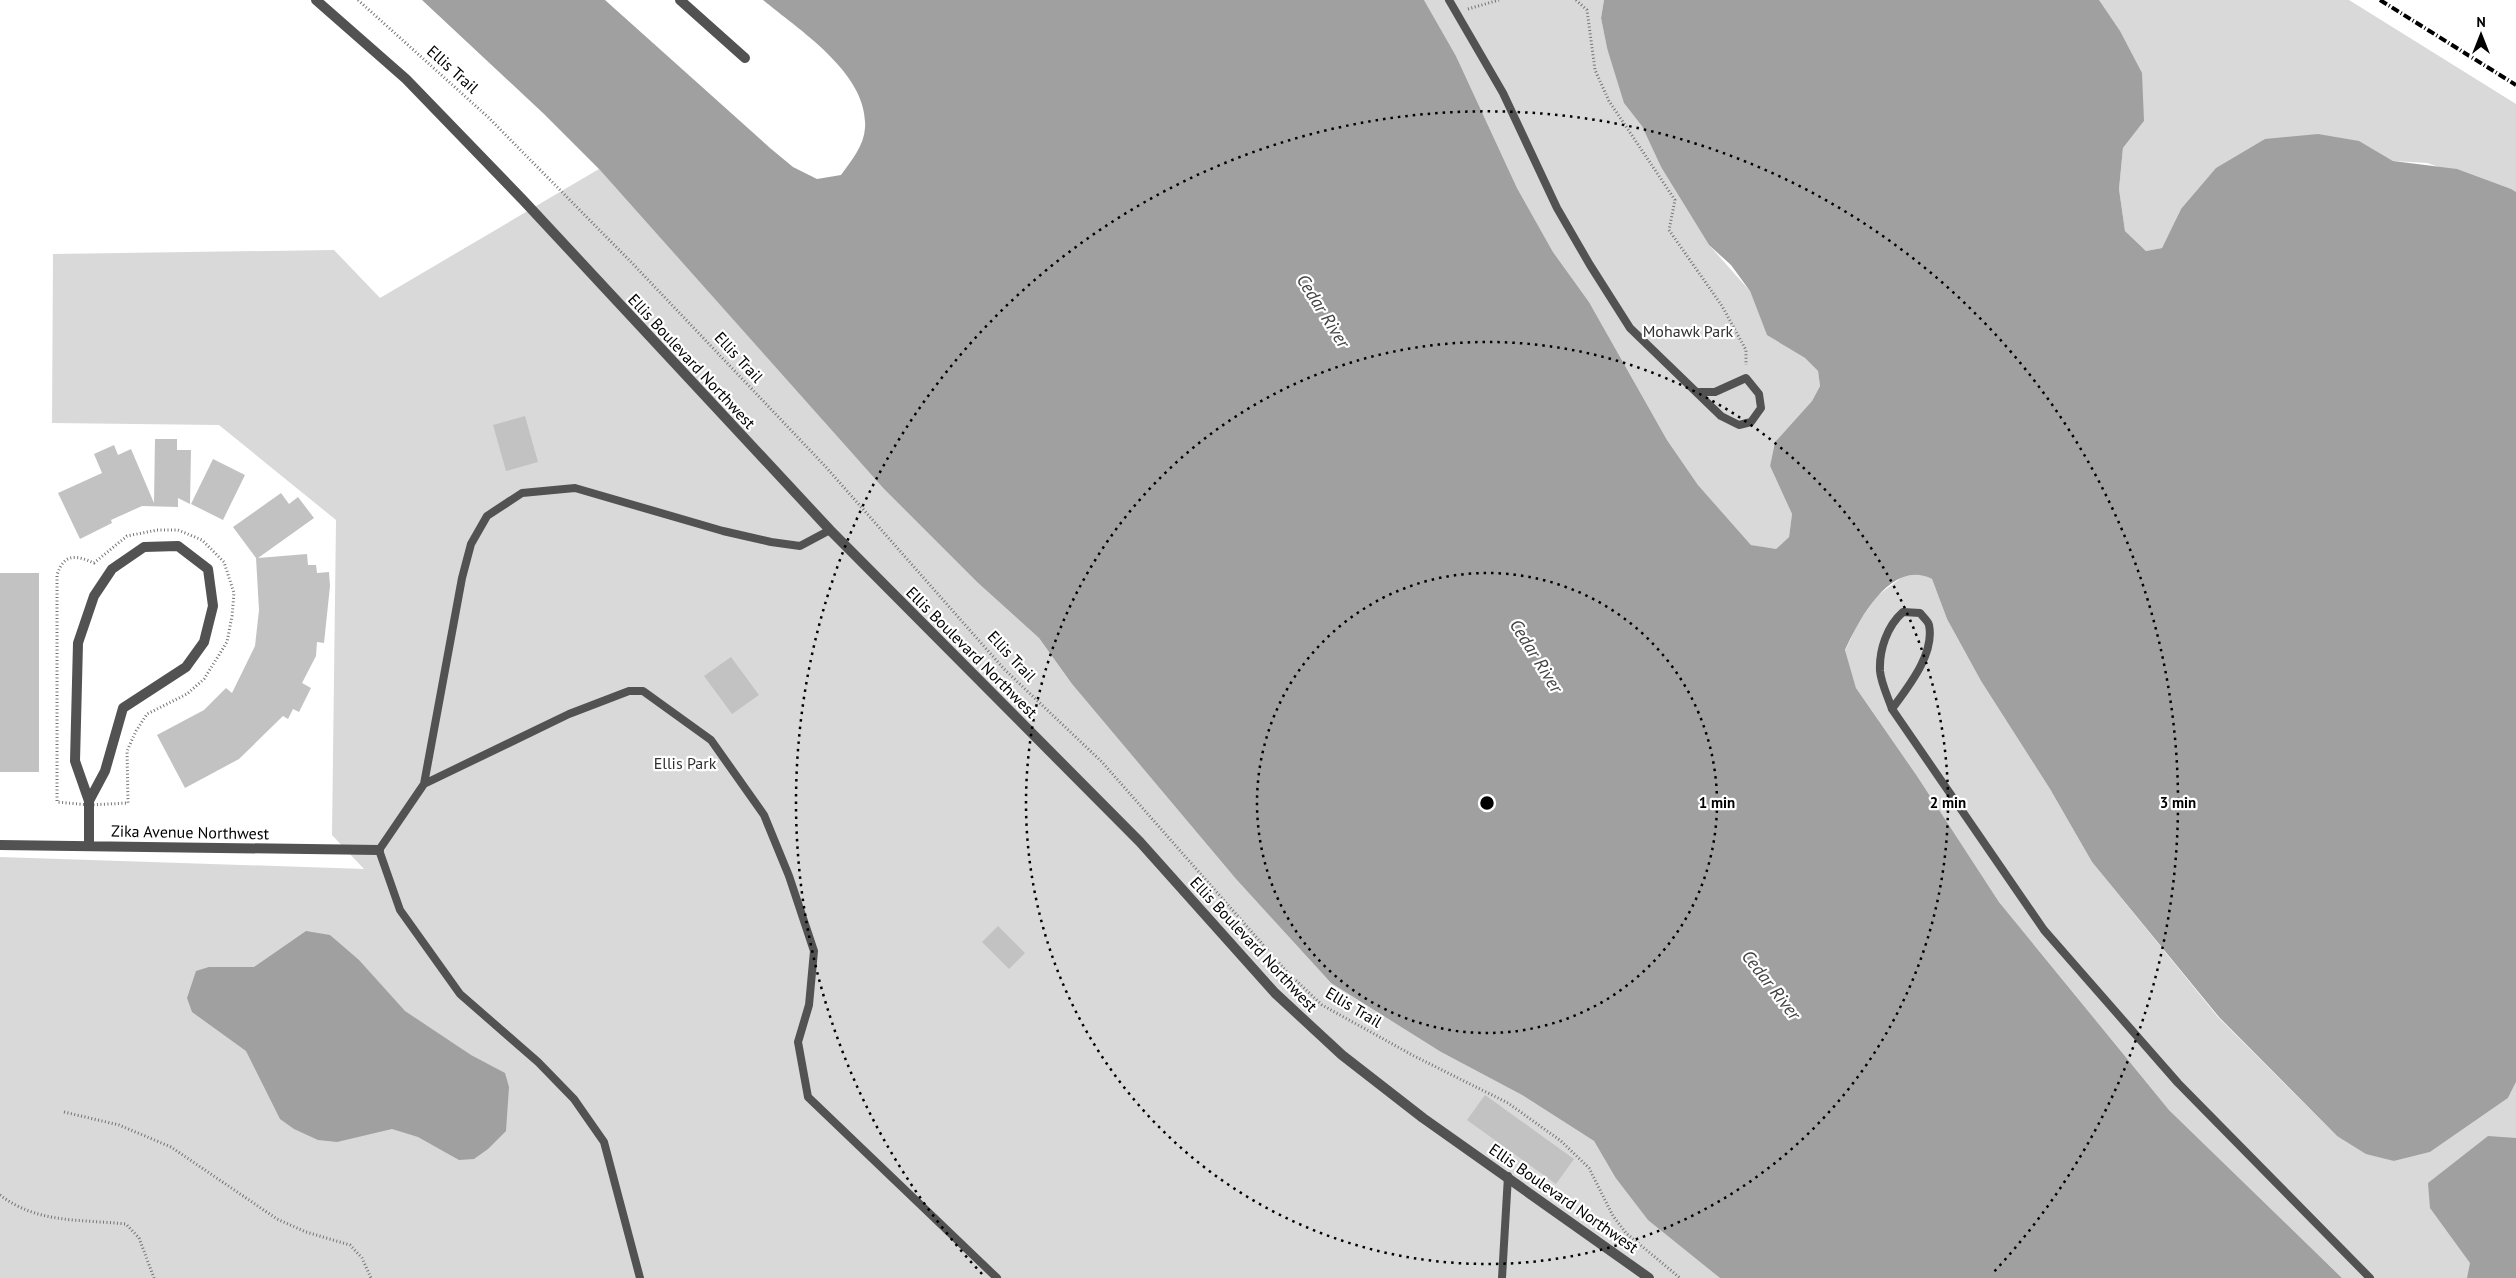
<svg xmlns="http://www.w3.org/2000/svg" width="2516" height="1278" viewBox="0 0 2516 1278" font-family="'PT Sans',sans-serif">
  <rect width="100%" height="100%" fill="#fff"/>
  <!-- green -->
  <path fill="#d9d9d9" d="M1424,0h180l-3,18 6,30 54,119 48,78 41,46 17,43 38,24 13,13 2,15 -8,15 -37,41 -5,24 22,48 -3,23 -14,13 -24,-5 -53,-60 -31,-45 -78,-138 -36,-50 -36,-64 -61,-132z
    M2099,0h250l167,104v89l-89,-30 -34,-2 -35,-20 -177,68 -19,39 -16,3 -21,-20 -6,-42 4,-41 21,-27z
    M599,169l285,320 93,93 62,56 33,46 164,195 95,104 110,69 81,43 72,46 21,36 105,101h-1720v-421l364,12 -32,-34 4,-315 -117,-95 -167,-2 1,-169 281,-4 46,48z
    M1906,574h16l10,5 15,40 34,62 69,108 42,73 126,155 119,119 57,25 36,-9 78,-54 8,-16v196h-174l-173,-168 -170,-208 -82,-126 -61,-88 -11,-37 12,-26 20,-29z"/>
  <!-- water -->
  <path fill="#a0a0a0" d="M422,0h183l165,148 23,19 24,12 24,-4c10,-14 23,-29 24,-47 4,-54 -66,-98 -102,-128h661l32,56 61,132 36,64 36,50 78,138 31,45 53,60 25,4 13,-12 3,-23 -22,-48 5,-24 37,-41 8,-15 -2,-15 -13,-13 -38,-23 -17,-44 -19,-26 -22,-20 -48,-78 -19,-41 -18,-23 -17,-55 -6,-30 3,-18h495l21,31 22,42 2,48 -21,27 -4,41 6,42 21,20 16,-3 19,-39 35,-41 49,-29 53,-5 41,7 34,20 64,8 54,20 5,3v890l-8,16 -78,54 -36,9 -28,-7 -29,-18 -118,-119 -127,-155 -42,-73 -69,-108 -34,-62 -15,-40c-41,-21 -73,41 -87,71l11,38 61,88 82,126 170,208 173,168h-622l-72,-58 -33,-43 -21,-36 -72,-46 -81,-43 -110,-69 -95,-104 -164,-195 -33,-46 -62,-56 -93,-93 -285,-320 -55,-55z
    M306,931l24,4 29,25 46,51 66,44 34,18 4,14 -3,44 -18,18 -14,10 -15,1 -41,-23 -26,-8 -55,13 -19,-2 -24,-11 -14,-10 -34,-68 -54,-39 -5,-14 9,-27 13,-4h45z
    M2488,1136l28,2v140h-49l3,-15 -40,-55 -2,-25z"/>
  <!-- building -->
  <path fill="#c2c2c2" d="M525,416l13,46 -32,9 -13,-46z
    M155,439h22v11h14l-1,54 -12,-6v9l-36,-1 -31,14 1,3 -32,16 -22,-46 44,-20 -8,-19 20,-9 4,10 13,-6 23,54z
    M213,459l32,16 -22,45 -32,-16z
    M281,493l8,11 9,-7 16,21 -56,40 49,-4 1,11h8l1,8 12,-1 1,14 -6,57 -7,-1 -1,14 -14,27 9,5 -12,24 -6,-3 -5,10 -5,-3 -44,43 -54,29 -28,-53 47,-25 22,-22 6,5 23,-47 4,-36 -3,-52 -23,-31z
    M0,573h39v199h-39z
    M731,657l28,38 -27,19 -28,-38z
    M998,926l27,27 -16,16 -27,-27z
    M1485,1095l89,64 -18,25 -89,-64z"/>
  <g fill="none" stroke-linecap="round" stroke-linejoin="round">
    <!-- path -->
    <path stroke="#747474" stroke-width="3" stroke-dasharray="1 2.5" stroke-linecap="butt" d="M358,0l130,117 145,147 192,202 179,203 98,93 185,210 35,33 92,51 94,47 53,38 28,27 24,48 13,17 54,45
      M1576,0l11,10 8,60 14,31 66,99 -6,30 53,76 24,44v15
      M1468,9l31,-9
      M157,530h21l24,10 22,22 10,31 -2,23 -5,26 -23,37 -17,15 -40,20 -11,17 -9,20 1,52 -39,2 -32,-3v-227c7,-22 19,-20 37,-12l33,-27z
      M64,1112l55,13 52,22 106,72 29,13 44,13 12,13 9,20
      M0,1195c38,29 80,24 126,29l13,14 15,40"/>
    <!-- service -->
    <path stroke="#525252" stroke-width="8" d="M1449,0l54,93 54,115 33,57 40,63 91,88 18,9 12,-3 10,-14 -2,-14 -13,-16 -31,14h-18
      M1892,709c16,-22 43,-55 37,-84 -1,-4 -6,-8 -9,-12l-17,-1c-16,14 -24,38 -23,59 1,12 8,26 12,38l152,221 134,153 192,195
      M424,784l145,-70 60,-23h14l68,49 53,75 25,61 25,75 -5,54 -11,37 10,55 189,181
      M640,1278l-36,-136 -30,-43 -36,-37 -78,-68 -60,-84 -21,-60 45,-66 38,-206 9,-34 16,-28 35,-23 53,-5 148,43 48,11 29,4 30,-16
      M1502,1278l6,-102"/>
    <!-- minor -->
    <path stroke="#525252" stroke-width="10" d="M680,0l65,58
      M89,801l16,-30 18,-63 63,-41 18,-25 9,-36 -5,-37 -30,-23 -34,1 -32,22 -18,27 -16,47 -3,118 14,40v45
      M0,845l379,5"/>
    <!-- tertiary -->
    <path stroke="#525252" stroke-width="10" d="M316,0l90,79 117,121 307,330 310,312 135,151 67,62 81,63 226,160"/>
    <!-- rail -->
    <path stroke="#000" stroke-width="4" stroke-dasharray="8 2.5 1 2.5" stroke-linecap="butt" d="M2380,0l136,85"/>
  </g>
  <!-- distance rings -->
  <g fill="none" stroke="#000" stroke-width="2.5" stroke-dasharray="2.5 5">
    <circle cx="1487" cy="803" r="230"/>
    <circle cx="1487" cy="803" r="461"/>
    <path d="M982 1274A691 691 0 1 1 1992 1274"/>
  </g>
  <g text-anchor="middle" stroke-width="4.5" stroke-linejoin="round" paint-order="stroke">
    <!-- street labels -->
    <g font-size="16" fill="#000" stroke="#fff">
      <text transform="translate(453 69) rotate(42)" y="6">Ellis Trail</text>
      <text transform="translate(739 357) rotate(47)" y="6">Ellis Trail</text>
      <text transform="translate(692 361) rotate(47)" y="6">Ellis Boulevard Northwest</text>
      <text transform="translate(972 652) rotate(45)" y="6">Ellis Boulevard Northwest</text>
      <text transform="translate(1012 656) rotate(47)" y="6">Ellis Trail</text>
      <text transform="translate(190 832) rotate(1)" y="6">Zika Avenue Northwest</text>
      <text transform="translate(1254 944) rotate(47)" y="6">Ellis Boulevard Northwest</text>
      <text transform="translate(1354 1007) rotate(31)" y="6">Ellis Trail</text>
      <text transform="translate(1564 1198) rotate(35)" y="6">Ellis Boulevard Northwest</text>
    </g>
    <!-- park labels -->
    <g font-size="16" fill="#303030" stroke="#fff">
      <text x="1688" y="337">Mohawk Park</text>
      <text x="685" y="769">Ellis Park</text>
    </g>
    <!-- water labels -->
    <g font-size="18" font-style="italic" fill="#414141" stroke="#fff">
      <text transform="translate(1323 311) rotate(58)" y="6">Cedar River</text>
      <text transform="translate(1536 656) rotate(58)" y="6">Cedar River</text>
      <text transform="translate(1771 985) rotate(52)" y="6">Cedar River</text>
    </g>
  </g>
  <circle cx="1487" cy="803" r="8" fill="#000" stroke="#fff" stroke-width="2.5"/>
  <g font-size="15" text-anchor="middle" font-weight="bold" fill="#000" stroke="#fff" stroke-width="4.5" stroke-linejoin="round" paint-order="stroke">
    <text x="1717" y="808">1 min</text>
    <text x="1948" y="808">2 min</text>
    <text x="2178" y="808">3 min</text>
  </g>
  <!-- north arrow -->
  <g transform="translate(2481 35)" stroke="#ffffff" stroke-width="4" paint-order="stroke">
  <path d="M0-4L9 19L0 12L-9 19Z" fill="#000000"/>
  <text y="-8" font-size="14" font-weight="bold" text-anchor="middle" fill="#000000">N</text>
  </g>
</svg>
